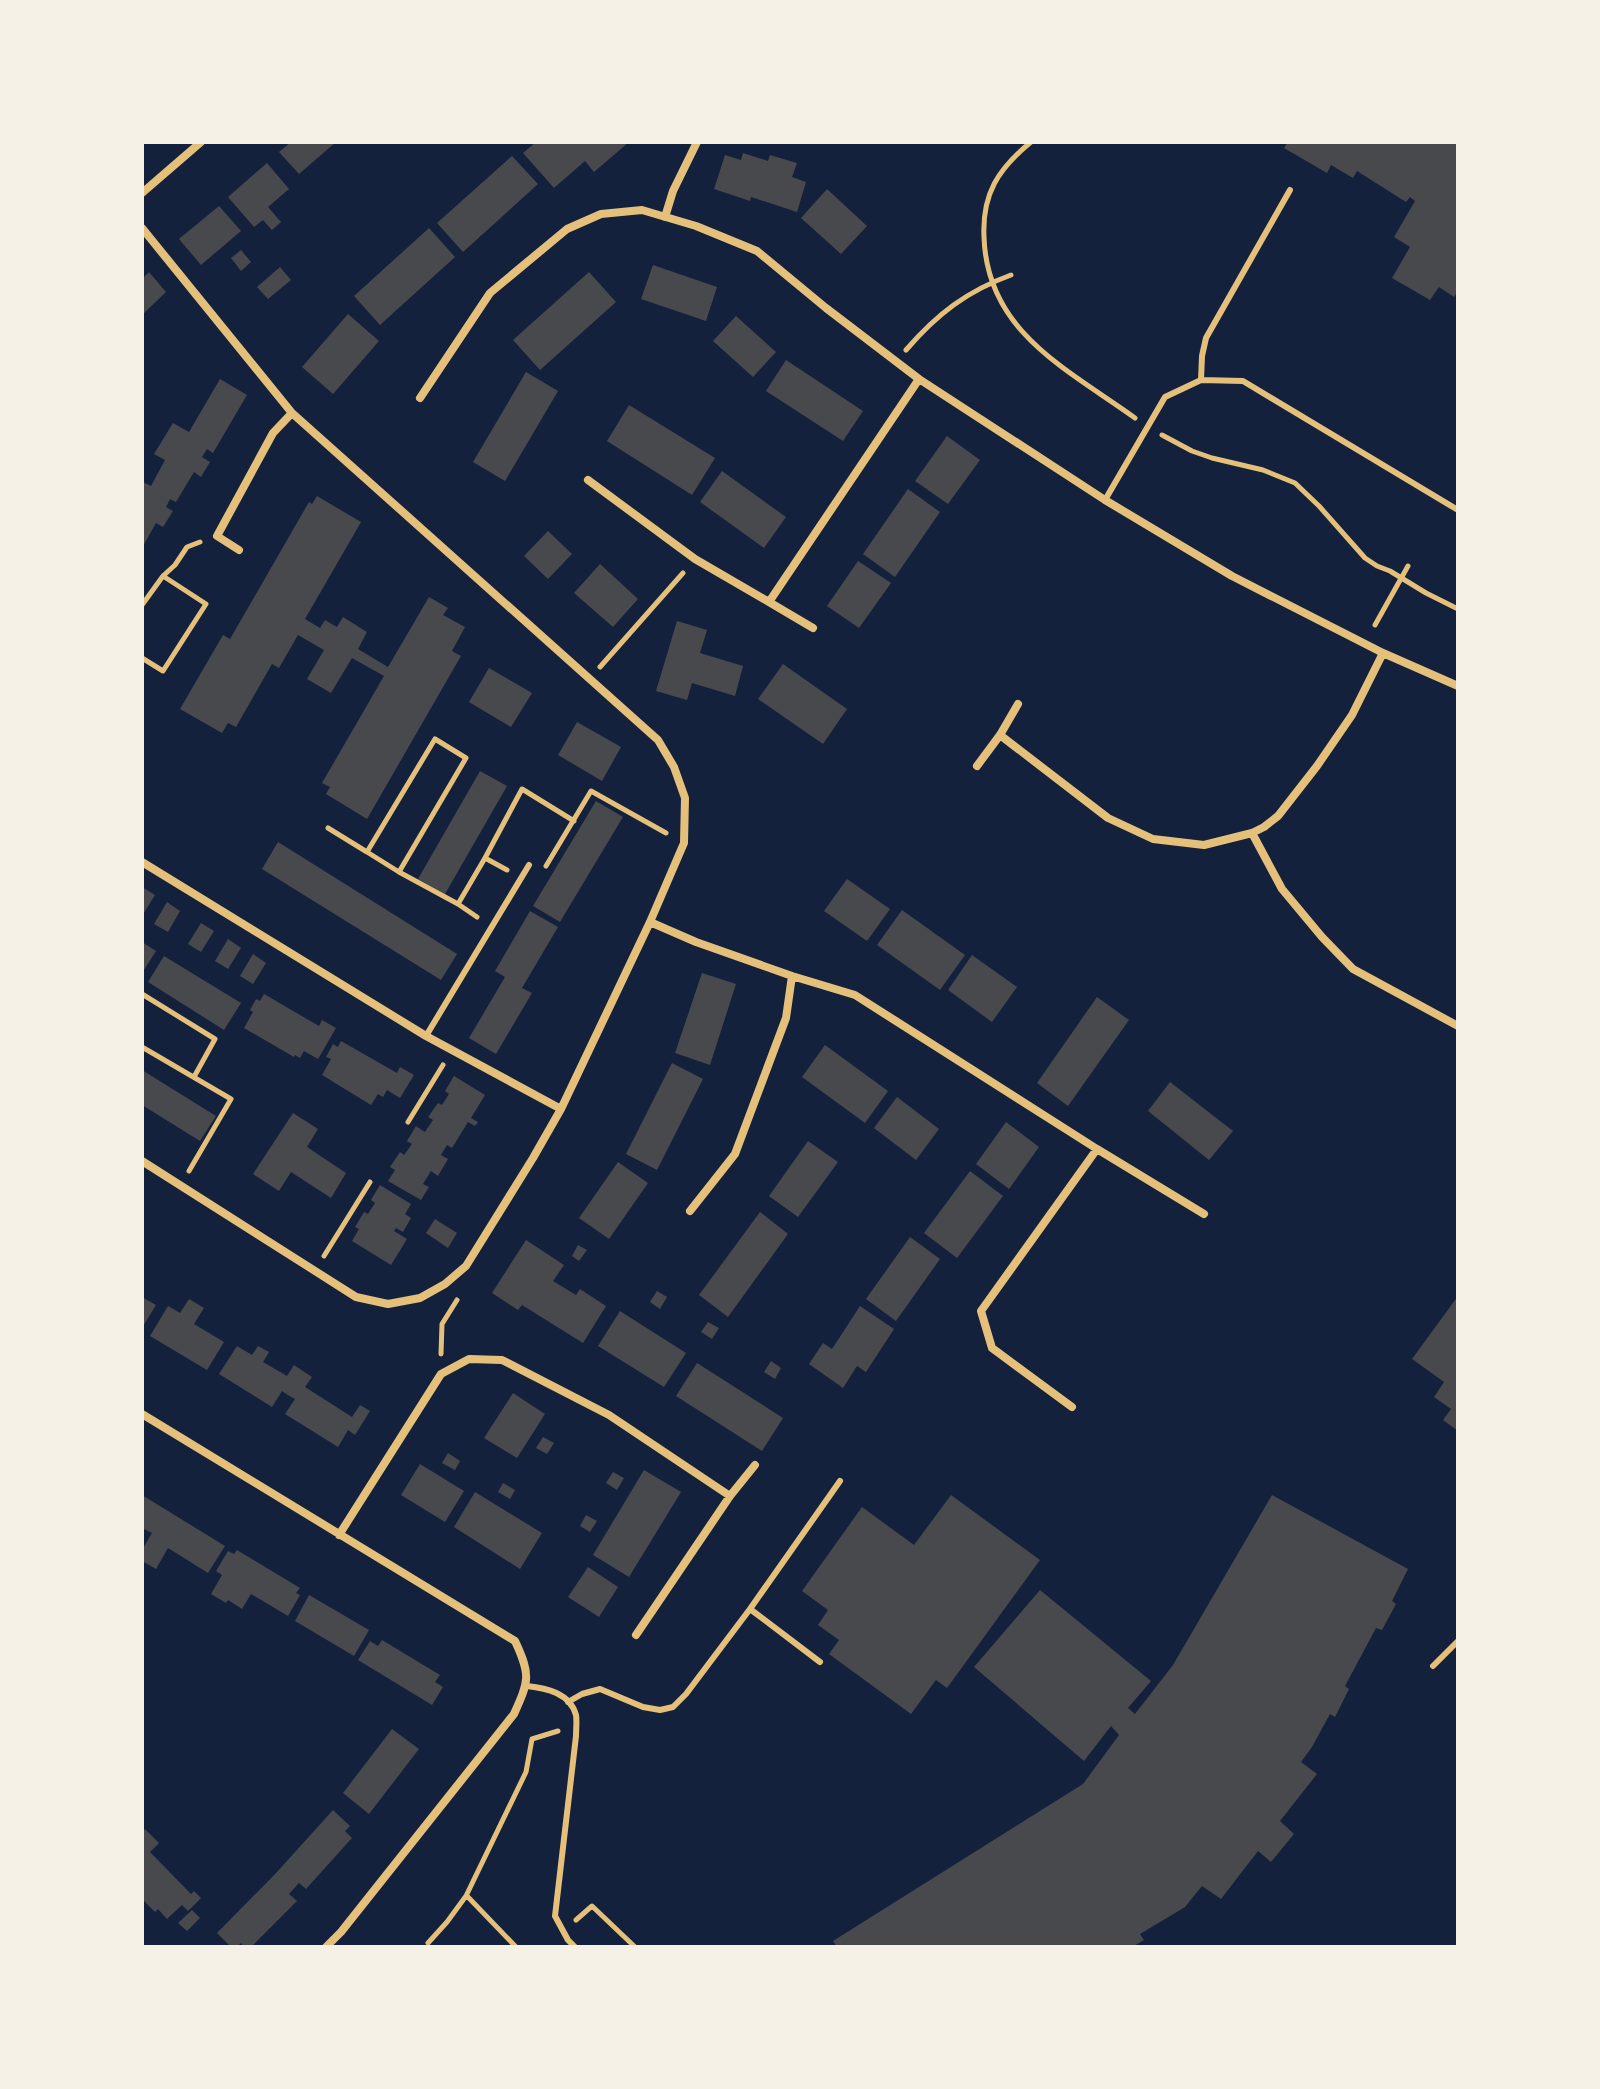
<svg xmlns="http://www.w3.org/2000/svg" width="1600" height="2089" viewBox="0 0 1600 2089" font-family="'Fira Sans Condensed',sans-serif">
  <rect width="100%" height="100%" fill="#14213d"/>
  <!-- building -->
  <path fill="#48494c" d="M291,142h45l-37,32 -20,-22z
    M536,142h93l-35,30 -9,-11 -31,27 -31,-35z
    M1288,142h170v149l-4,6 -15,-10 -9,13 -38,-22 18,-31 -16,-10 21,-36 -5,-4 -4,5 -49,-31 -4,7 -22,-13 -4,8 -43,-25z
    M743,153l25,8 2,-6 27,8 -5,14 14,5 -9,30 -46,-15 -1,4 -36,-12 11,-34 16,5z
    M512,156l26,28 -75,68 -26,-29z
    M267,163l22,26 -21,18 13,15 -9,8 -9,-10 -9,7 -26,-30z
    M827,189l40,37 -26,28 -40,-36z
    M219,206l22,25 -40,34 -22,-26z
    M429,228l26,29 -75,68 -26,-29z
    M241,250l10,12 -10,9 -10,-13z
    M653,265l64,22 -11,34 -65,-22z
    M280,267l11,13 -23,19 -11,-12z
    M149,272l17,20 -24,23v-36z
    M589,272l27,30 -76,68 -27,-30z
    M348,314l31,27 -46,53 -31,-27z
    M736,316l40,36 -23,25 -40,-36z
    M786,360l77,51 -20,30 -77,-50z
    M526,372l32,19 -53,90 -32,-19z
    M220,379l27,16 -34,58 -6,-4 -5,8 8,5 -9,15 -7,-5 -18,30 -6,-3 -4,8 7,4 -10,16 -7,-4 -14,25v-63l1,-3 8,4 14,-26 -11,-6 19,-31 16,9z
    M629,405l86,53 -23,37 -85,-54z
    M947,436l33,24 -32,44 -33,-23z
    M722,471l64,46 -22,31 -64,-46z
    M908,489l32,23 -45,65 -32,-23z
    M317,496l44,26 -56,97 15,9 5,-8 12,7 6,-10 24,15 -9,17 30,18 41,-70 19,11 -5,7 22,12 -13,24 9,5 -94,163 -41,-25 4,-7 -8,-4 62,-107 -32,-18 -21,35 -24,-14 17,-29 -26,-15 -19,33 -7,-4 -36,63 -8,-4 -6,10 -42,-24 43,-74 7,4 79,-137 3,2z
    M548,531l24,23 -24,25 -24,-23z
    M858,561l33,22 -32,45 -32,-22z
    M600,564l38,35 -25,28 -39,-34z
    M677,621l30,9 -7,23 43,13 -8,30 -43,-13 -5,17 -31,-9z
    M783,664l64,45 -24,35 -65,-45z
    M489,668l43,25 -21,34 -42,-25z
    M577,722l44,25 -19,34 -44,-26z
    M480,771l27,15 -62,108 -27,-15z
    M596,801l27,16 -63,105 -27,-16z
    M278,842l179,112 -16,26 -179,-111z
    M847,879l43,30 -23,32 -43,-30z
    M142,887l13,8 -13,21z
    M167,902l13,9 -12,21 -14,-8z
    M902,910l63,45 -25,35 -63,-45z
    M530,911l28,16 -36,61 10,5 -36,61 -27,-16 36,-61 -10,-6z
    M201,923l13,8 -13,21 -13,-8z
    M228,939l13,9 -13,21 -13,-8z
    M142,942l14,9 -14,22z
    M253,954l13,9 -13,21 -13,-8z
    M972,955l45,32 -25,35 -44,-32z
    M164,956l77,47 -17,27 -76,-48z
    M702,973l34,11 -26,81 -35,-12z
    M264,994l55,32 3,-6 14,8 -18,31 -14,-8 -4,7 -5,-3 -1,2 -50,-29 9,-16 -3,-2 6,-11 4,2z
    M1097,997l32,23 -61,86 -31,-23z
    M341,1041l56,32 3,-6 14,8 -14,23 -13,-8 -4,7 -5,-3 -7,11 -49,-30 9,-16 -5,-2 7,-13 5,3z
    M825,1045l63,46 -23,32 -63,-46z
    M672,1063l31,16 -46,91 -31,-16z
    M142,1070l74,46 -16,25 -58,-36z
    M454,1076l31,19 -14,23 7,4 -3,4 -7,-4 -16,26 -5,-3 -6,10 7,4 -10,17 -7,-5 -8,13 6,3 -8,13 -33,-19 7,-11 -5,-3 10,-15 4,3 8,-11 -5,-3 9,-15 9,6 8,-12 -5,-3 10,-14 4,2 7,-11 -4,-3z
    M1170,1082l63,49 -24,29 -61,-49z
    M897,1097l42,32 -23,31 -42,-32z
    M293,1113l25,16 -11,18 39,26 -15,25 -40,-26 -12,19 -26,-17z
    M1006,1122l33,25 -30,42 -33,-25z
    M808,1141l30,21 -40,55 -29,-21z
    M618,1162l30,21 -39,56 -30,-21z
    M970,1171l33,25 -46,62 -33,-25z
    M380,1185l31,19 -6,10 6,4 -8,14 -7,-4 -2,3 13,8 -16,26 -39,-24 7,-12 -4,-2 9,-15 4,2 7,-11 -4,-3z
    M760,1212l28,22 -60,83 -29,-22z
    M435,1219l22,14 -9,15 -22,-15z
    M910,1237l30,22 -44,62 -30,-22z
    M526,1240l38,25 -11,16 23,14 4,-6 26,17 -23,37 -61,-38 -4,5 -26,-17z
    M578,1245l9,5 -8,11 -7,-5z
    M657,1291l10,6 -7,12 -10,-7z
    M1458,1296v135l-15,-11 8,-11 -17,-12 10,-15 -32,-23z
    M142,1297l14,8 -14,23z
    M189,1299l15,9 -10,16 30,18 -17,28 -57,-34 18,-30 12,7z
    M860,1306l34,23 -28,43 -9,-6 -14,22 -34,-24 14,-21 9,6z
    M620,1311l66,42 -22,34 -66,-41z
    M708,1322l11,6 -7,11 -11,-7z
    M237,1346l15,9 6,-9 11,6 -6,10 24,14 7,-11 18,12 -7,10 47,30 8,-12 10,6 -15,24 -7,-5 -10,17 -53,-33 10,-15 -7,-4 -6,-4 -10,16 -53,-33z
    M771,1361l10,7 -6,11 -11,-7z
    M697,1363l86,55 -21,33 -86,-55z
    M513,1393l32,21 -28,44 -33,-20z
    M543,1437l11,6 -7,11 -11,-6z
    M448,1453l12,8 -5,9 -13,-7z
    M420,1464l44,27 -19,31 -44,-27z
    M644,1470l37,22 -52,85 -36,-22z
    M613,1472l11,6 -7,12 -11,-7z
    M503,1483l12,7 -5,9 -12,-7z
    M475,1492l67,41 -22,36 -66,-42z
    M142,1495l83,51 -17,27 -40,-25 -12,21 -14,-8v-11l10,-17 -10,-5z
    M951,1495l89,65 -93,128 -11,-8 -25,34 -82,-60 10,-14 -21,-15 10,-15 -26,-19 60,-84 52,38z
    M1272,1495l136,74 -16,32 4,3 -14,26 -6,-2 -31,58 4,3 -14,28 -5,-3 -18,33 -11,15 16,12 -37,47 14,13 -23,28 -13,-11 -37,48 -19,-13 -17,21 -45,27 4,6 -12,7h-295l-4,-6 250,-157 36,-49 -8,-9 -27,35 -110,-94 66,-77 111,91 -23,27 7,6 38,-49z
    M586,1515l11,6 -7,11 -10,-6z
    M237,1550l63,38 -4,5 4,2 -12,21 -37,-22 -9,15 -14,-9 -2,3 -15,-9 11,-19 -6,-4 12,-20 6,3z
    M588,1567l30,20 -19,30 -31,-20z
    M309,1595l60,35 -15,26 -59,-35z
    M382,1640l58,35 -5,7 8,5 -11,18 -74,-45 12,-19 8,5z
    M392,1729l27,20 -50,65 -26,-21z
    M333,1810l17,16 -5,5 7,7 -46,51 -7,-6 -10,11 8,7 -46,46h-7l-3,-4 -4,4h-6l-14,-14 60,-61z
    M145,1829l14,14 -9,9 41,42 3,-3 7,7 -13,13 -6,-6 -15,14 -9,-10 -3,3 -13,-13v-66z
    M192,1910l8,8 -13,13 -9,-8z"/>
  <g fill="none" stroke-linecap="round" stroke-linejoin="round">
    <!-- path -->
    <path stroke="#e5c07b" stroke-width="5" d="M1031,142c-33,27 -49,52 -47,95 3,95 83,132 151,181
      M906,350c31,-36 61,-59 105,-75
      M1162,435l30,16 20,7 51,12 32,13 24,23 46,52 12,8 13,5 36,22 32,16
      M142,605l21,-29 12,-11 12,-18 13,-5
      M1375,625l33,-59
      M142,658l21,13 43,-67 -43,-28
      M600,667l83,-94
      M328,828l39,24
      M546,866l45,-75 75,42
      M507,870l-22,-12 37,-69 52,32
      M399,872l-32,-20 68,-113 31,19 -67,114 59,32 27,-46
      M458,904l19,13
      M142,994l73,45 -21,38
      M142,1047l89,52 -42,72
      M408,1122l35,-57
      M324,1256l46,-74
      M441,1354l1,-30 15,-24
      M467,1896l49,51
      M576,1920l16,-14 43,41
      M428,1943l19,-21 19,-26 60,-124 6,-33 26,-8"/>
    <!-- service -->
    <path stroke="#e5c07b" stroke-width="6" d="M1201,380l1,-24 4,-18 84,-148
      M1105,500l60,-103 36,-17 42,1 215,129
      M426,1036l103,-171
      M750,1609l90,-128
      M1433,1666l25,-25
      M527,1686c19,2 43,7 49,29 1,6 0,15 0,21l-21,180 13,24 7,7
      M568,1702l14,-8 18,-5 43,18 17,3 13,-3 13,-13 64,-85 70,53"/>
    <!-- minor -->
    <path stroke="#e5c07b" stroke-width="8" d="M142,193l59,-51
      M665,217l8,-26 24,-49
      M142,228l150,185 366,327 16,27 11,31 -1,45 -34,79 -89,187 -28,49 -67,108 -21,18 -25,14 -32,6 -32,-7 -214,-136
      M420,398l70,-105 77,-64 34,-15 41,-4 54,16 61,25 69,57 93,71 186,121 127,76 151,77 75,33
      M588,480l107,79 74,43 150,-223
      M239,550l-22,-14 56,-103 19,-20
      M769,602l44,26
      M1000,735l108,83 45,21 51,6 48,-12 12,-6 14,-11 39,-50 35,-51 31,-62
      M977,766l23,-31 18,-31
      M1252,833l30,56 40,48 31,32 105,57
      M142,862l284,174 135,73
      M650,922l46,20 96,34 63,19 242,154 -116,162 11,37 80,59
      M1097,1149l107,65
      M690,1211l45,-57 51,-136 6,-42
      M142,1414l373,227c16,34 14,40 -1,73l-173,218 -15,15
      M339,1535l102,-161 28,-15 33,1 107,55 121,81
      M636,1635l94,-139 25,-31"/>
  </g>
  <!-- border -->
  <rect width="1600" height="2089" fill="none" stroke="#f6f1e7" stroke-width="288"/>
</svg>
